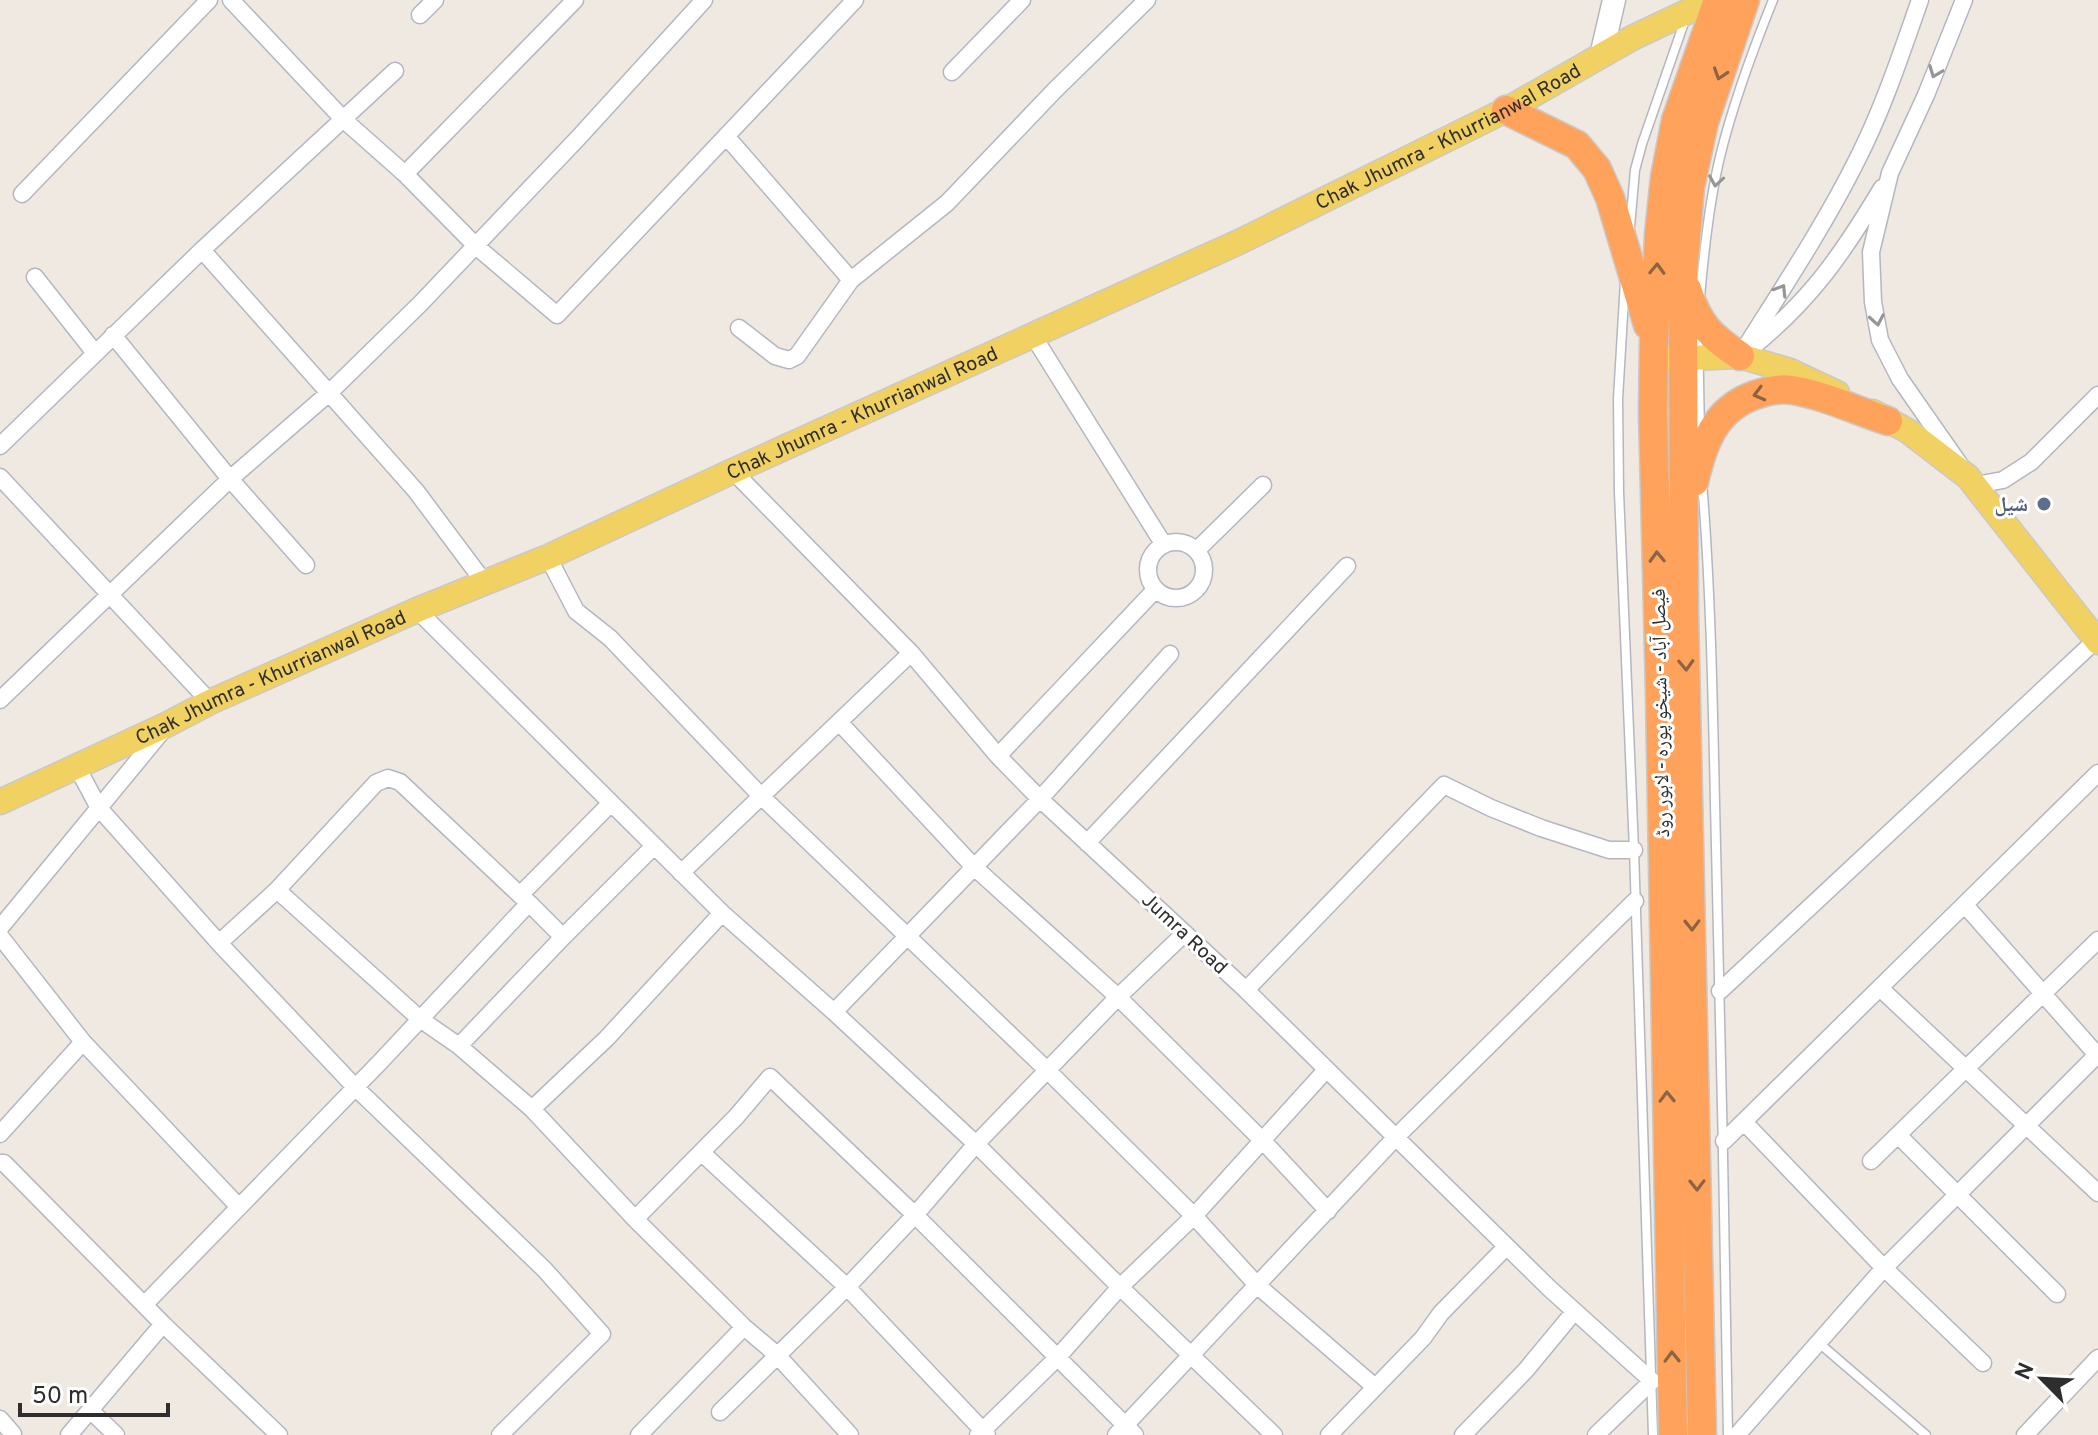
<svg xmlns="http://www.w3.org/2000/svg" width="2098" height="1435" viewBox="0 0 2098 1435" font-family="Overpass,'Noto Naskh Arabic',sans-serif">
  <rect width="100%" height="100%" fill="#efe9e1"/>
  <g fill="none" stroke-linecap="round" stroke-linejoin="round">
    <defs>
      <path id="lane" d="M1630,227l5,-57 7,-26 44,-127
        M1625,281l-7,118 1,93 15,358 19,585
        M1700,297c4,-46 9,-95 20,-140 13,-54 32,-105 53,-157
        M1698,330l2,103
        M1702,482c10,121 11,243 14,364 5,196 9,393 12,589
        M1819,1343l107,92"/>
      <path id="street" d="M231,0l113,120 61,54 72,73 80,68 298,-315
        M420,15l15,-15
        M952,72l70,-72
        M726,136l125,144
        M405,174l170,-174
        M22,194l187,-194
        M202,250l214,241 68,91
        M35,277l60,76
        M739,328l36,28 14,4 8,-4 54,-76 96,-77 108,-113 92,-90
        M1032,334l132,211
        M113,335l117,144 76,86
        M1751,348c60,-48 92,-95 131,-160
        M1740,356c40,-64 83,-128 117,-196 26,-51 44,-106 63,-160
        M0,446l202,-196 193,-179
        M1960,465l-60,-86 -20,-39 -7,-38 -2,-50 19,-79 36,-78 38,-95
        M733,471l178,182 87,103 42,43 206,191 303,298 103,93 -56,54
        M0,477l210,225
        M1976,485l27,-5 28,-18 67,-67
        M1148 570a28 28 0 1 1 56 0a28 28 0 1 1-56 0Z
        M1197,550l66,-65
        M548,557l28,54 34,27 151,158 287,275 146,145 64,70 117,101
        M417,610l305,303 112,99 142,132 144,143 154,148
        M0,700l230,-221 99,-86 92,-90 158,-166 125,-137
        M839,722l135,145 144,130 145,144 65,70
        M998,756l157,-166
        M77,767l22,41 120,135 136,144 189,182 58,65 -102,101
        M1087,843l260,-277
        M681,873l230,-220
        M277,890l143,129 39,27 73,63 103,110 109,108 32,27 74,81
        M529,903l34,34 91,-91
        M1965,905l132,150 -213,213 99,95
        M0,928l164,-199
        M0,936l83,106 156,165
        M219,943l58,-53 99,-107 12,-5 12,4 120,113
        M1881,989l217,204
        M1246,990l198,-205 47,23 50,20 68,22h25
        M1720,991l376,-351
        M834,1012l206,-213 130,-145
        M459,1046l104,-109
        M532,1109l75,-71 115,-125
        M0,1134l83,-92
        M1898,1135l159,159
        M1724,1141l374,-368
        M702,1153l145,134 140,148
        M1871,1161l227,-221
        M0,1163h4l159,161 116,111
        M635,1219l101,-102 34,-40 145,138 220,220
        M144,1305l238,-245 147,-157 -9,-8 90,-91
        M90,1410l26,25
        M720,1412l127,-125 68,-72 61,-71 142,-147 67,-64
        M0,1419l13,15
        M69,1435l94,-111
        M639,1435l105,-108
        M978,1435l79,-77 63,-71 74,-71 132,-146
        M1116,1435l280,-298 239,-236
        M1329,1435l94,-97 18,-25 65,-66
        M1463,1435l63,-65 48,-58
        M1737,1435l147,-167 -140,-146
        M2025,1435l73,-77"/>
      <path id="secondary" d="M1601,56l13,-56"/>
      <g id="primary">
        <path d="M1665,359l75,-3 50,15 47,22"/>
        <path d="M1873,412l35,19 60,46 130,165"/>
        <path id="s1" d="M0,802l166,-77 44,-23 207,-92 131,-53 185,-86 506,-229 267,-132 126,-72 80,-38"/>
      </g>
      <path id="highway" d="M1506,110l71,35 20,24 13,29 38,127
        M1687,289c11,35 23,47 53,67
        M1694,482c9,-39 21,-73 61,-87 11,-4 25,-7 37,-5 32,5 65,21 96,31
        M1673,1435l-13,-743 -7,-280 1,-68 5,-110 6,-57 11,-57 42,-120
        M1702,1435l-18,-822 -1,-340 7,-86 14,-65 41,-122"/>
    </defs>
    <!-- lane casing -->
    <use href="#lane" stroke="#b4b7c1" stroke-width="11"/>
    <!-- street casing -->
    <use href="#street" stroke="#b4b7c1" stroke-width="19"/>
    <!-- secondary casing -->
    <use href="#secondary" stroke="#b4b7c1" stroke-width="25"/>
    <!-- primary casing -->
    <use href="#primary" stroke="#c9c9c9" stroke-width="27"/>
    <!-- highway casing -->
    <use href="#highway" stroke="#c9c9c9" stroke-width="31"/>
    <!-- lane -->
    <use href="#lane" stroke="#fff" stroke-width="8"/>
    <!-- street -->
    <use href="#street" stroke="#fff" stroke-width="16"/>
    <!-- secondary -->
    <use href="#secondary" stroke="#fff" stroke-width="22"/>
    <!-- primary -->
    <use href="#primary" stroke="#f2d163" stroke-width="24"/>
    <!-- highway -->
    <use href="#highway" stroke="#ffa35c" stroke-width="28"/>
  </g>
  <!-- one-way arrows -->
  <defs><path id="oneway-chevron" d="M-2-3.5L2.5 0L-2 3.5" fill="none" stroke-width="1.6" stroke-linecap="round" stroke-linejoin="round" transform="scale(2)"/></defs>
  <g stroke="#969696">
    <use href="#oneway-chevron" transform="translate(1935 72) rotate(111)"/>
    <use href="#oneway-chevron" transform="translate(1716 181) rotate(99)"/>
    <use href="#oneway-chevron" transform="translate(1781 290) rotate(-58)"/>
    <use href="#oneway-chevron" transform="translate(1877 320) rotate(80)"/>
  </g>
  <g stroke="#8c6343">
    <use href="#oneway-chevron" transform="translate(1720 74) rotate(108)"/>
    <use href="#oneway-chevron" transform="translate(1657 269) rotate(-88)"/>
    <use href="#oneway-chevron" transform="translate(1759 394) rotate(165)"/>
    <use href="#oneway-chevron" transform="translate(1657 557) rotate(-92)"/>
    <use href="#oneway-chevron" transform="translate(1686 665) rotate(88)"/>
    <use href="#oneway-chevron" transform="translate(1692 925) rotate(89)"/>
    <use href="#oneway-chevron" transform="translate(1667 1097) rotate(-91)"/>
    <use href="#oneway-chevron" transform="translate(1697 1185) rotate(89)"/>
    <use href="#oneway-chevron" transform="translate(1672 1357) rotate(-91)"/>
  </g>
  <!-- markers -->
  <circle fill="#5c6f8a" stroke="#fff" stroke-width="3" cx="2044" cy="504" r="8"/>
  <g text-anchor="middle" stroke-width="6" stroke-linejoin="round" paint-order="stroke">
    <!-- street labels -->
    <g font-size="20" fill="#2e2e2e" stroke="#fff">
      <text dy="7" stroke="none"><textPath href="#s1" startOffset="1594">Chak Jhumra - Khurrianwal Road</textPath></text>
      <text dy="7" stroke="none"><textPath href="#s1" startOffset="946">Chak Jhumra - Khurrianwal Road</textPath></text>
      <text dy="7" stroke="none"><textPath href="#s1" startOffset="298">Chak Jhumra - Khurrianwal Road</textPath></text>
      <text transform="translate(1660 713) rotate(-91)" y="7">فیصل آباد - شیخو پورہ - لاہور روڈ</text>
      <text transform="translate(1185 933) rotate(43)" y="7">Jumra Road</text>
    </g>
    <!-- service labels -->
    <g font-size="20" font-weight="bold" fill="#4e5e75" stroke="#fff" text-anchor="end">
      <text x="2028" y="511">شیل</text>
    </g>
  </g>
  <!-- north arrow -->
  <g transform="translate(2042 1379) rotate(294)" stroke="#ffffff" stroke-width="6" paint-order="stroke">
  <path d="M0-6L14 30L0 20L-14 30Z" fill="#2e2e2e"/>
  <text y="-12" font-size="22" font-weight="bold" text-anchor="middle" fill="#2e2e2e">N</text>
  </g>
  <!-- scale -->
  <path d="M20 1403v12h148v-12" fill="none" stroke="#2e2e2e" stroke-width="4"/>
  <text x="32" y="1403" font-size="24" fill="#2e2e2e" stroke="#ffffff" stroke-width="6" paint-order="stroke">50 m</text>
</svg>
